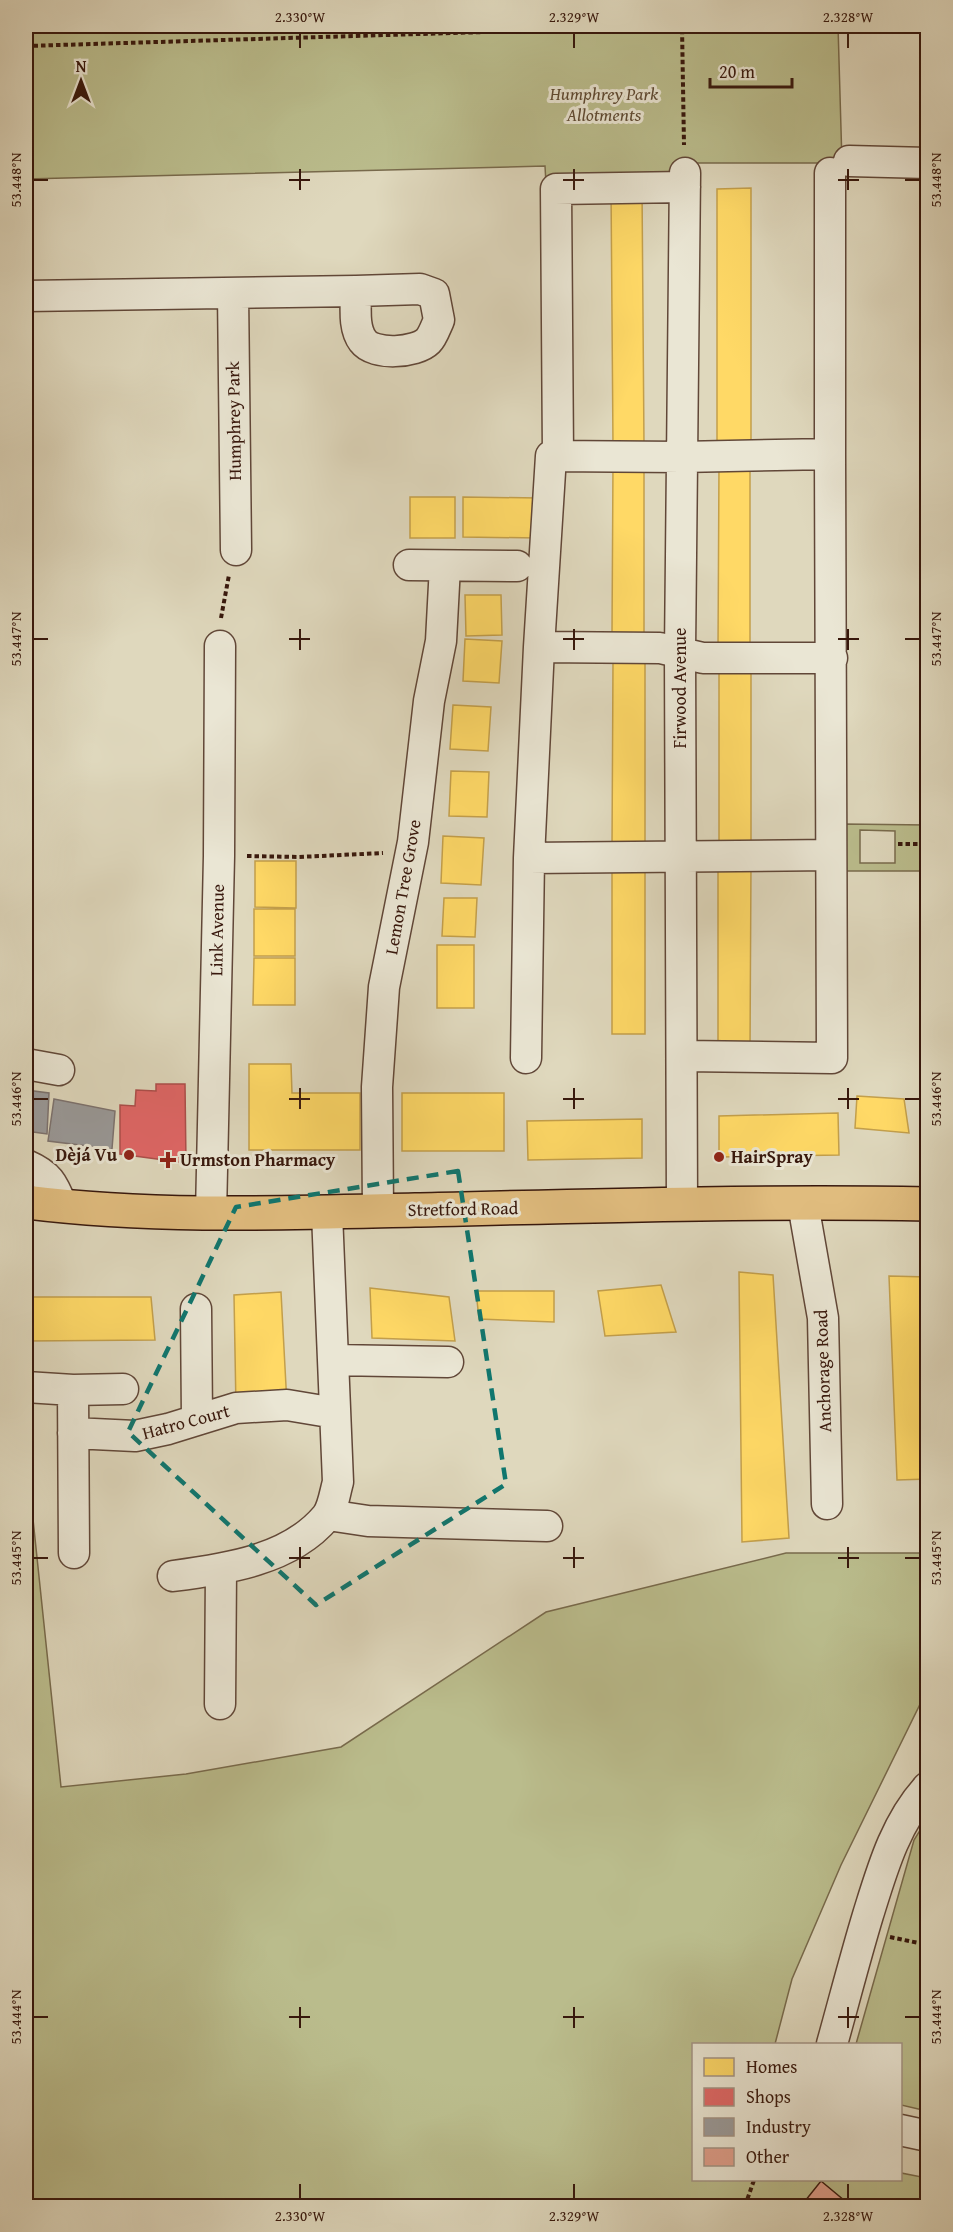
<svg xmlns="http://www.w3.org/2000/svg" width="953" height="2232" viewBox="0 0 953 2232" font-family="'Gentium Book Plus',serif">
  <rect width="100%" height="100%" fill="#dfd8bd"/>
  <filter id="stains"><feTurbulence type="fractalNoise" baseFrequency=".00333" numOctaves="4"/><feColorMatrix values="0 0 0 0 .2 0 0 0 0 .09 0 0 0 0 .02 0 0 0 .5 -.17"/></filter>
  <radialGradient id="worn" r=".72"><stop offset=".6" stop-color="#630" stop-opacity="0"/><stop offset="1" stop-color="#630" stop-opacity=".3"/></radialGradient>
  <!-- green -->
  <path fill="#babc8c" stroke="#786a4c" stroke-width="1.5" fill-rule="evenodd" d="M26,26h812l4,137h-169l-1,20 -126,1 -1,-18 -519,13z
    M844,824l83,1v46h-84zM860,830l35,1v32h-35z
    M26,1481h3l32,306 125,-13 155,-27 205,-135 240,-59h141v137l-86,175 -49,114 -17,65h-81v136h206l1,-7 26,5v28h-901z
    M927,1819v292l-26,-6 -1,-61h-44l58,-204z"/>
  <!-- homes -->
  <path fill="#ffd966" stroke="#c39f4b" stroke-width="1.5" d="M611,187h31l2,259h-31z
    M751,188v258h-34v-257z
    M719,462h31v188l-32,1z
    M613,463h31v171h-32z
    M410,497h45v41h-45z
    M463,497l75,1v40l-75,-1z
    M465,595h36l1,40 -36,1z
    M465,639l37,2 -3,42 -36,-2z
    M613,662h32v188h-33z
    M719,663h32v187h-32z
    M453,705l38,2 -3,44 -38,-2z
    M451,771l38,1 -2,45 -38,-1z
    M443,836l41,2 -3,47 -40,-2z
    M255,861h41v47l-41,-1z
    M718,862l33,1 -1,188h-32z
    M612,863h33v171h-33z
    M444,898h33l-2,39 -33,-1z
    M254,909h41v47h-41z
    M437,945h37v63h-37z
    M254,958h41v47h-42z
    M249,1064h42l1,29h68v57h-111z
    M923,1086h5v41h-2z
    M402,1093h102v58h-102z
    M857,1096l47,3 5,34 -54,-5z
    M838,1113l1,42 -120,2v-41z
    M642,1119v39l-114,2 -1,-39z
    M739,1272l34,3 16,263 -47,4z
    M889,1276l39,1v202l-31,1z
    M26,1280h1l2,17h122l4,43 -129,1z
    M661,1285l15,47 -71,4 -7,-45z
    M370,1288l79,9 6,44 -83,-3z
    M476,1291h78v31l-75,-3z
    M281,1292l6,113 -51,3 -2,-113z"/>
  <!-- shops -->
  <path fill="#e06666" stroke="#ad4e4b" stroke-width="1.5" d="M156,1084h29l1,79 -66,-9v-49l15,1 1,-16 20,1z"/>
  <!-- industry -->
  <path fill="#999" stroke="#7c726f" stroke-width="1.5" d="M26,1090l23,3 -2,41 -21,-3z
    M54,1099l61,12 -3,38 -64,-8z"/>
  <!-- building -->
  <path fill="#e09e8b" stroke="#37170c" stroke-width="1.5" d="M821,2181l30,25h-50z
    M791,2199l9,7h-15z"/>
  <g fill="none" stroke-linecap="round" stroke-linejoin="round">
    <defs>
      <path id="minor" d="M849,161l79,2
        M233,293l3,257
        M26,296l330,-5 64,-2 14,5 5,26c-3,6 -6,16 -11,21 -12,12 -54,15 -65,0 -10,-13 -7,-34 -7,-50
        M830,454v-281
        M558,456l-2,-267 129,-2
        M409,565l108,1
        M539,647l121,1 43,10h129
        M529,858l302,-3
        M526,1058l3,-200 10,-211 12,-191 130,1 149,-3 2,604 -149,-2
        M26,1064l33,6
        M26,1165c23,10 27,18 36,41
        M682,1204l-2,-552 5,-479
        M803,1204l20,114 4,186
        M378,1211l-1,-124 7,-100 29,-145 16,-141 12,-60 4,-75
        M211,1214l8,-358 1,-210
        M196,1309l1,110
        M333,1360l115,2
        M26,1387l47,3 50,-1
        M73,1390l1,163
        M73,1433l62,3 33,-7 68,-21 51,-3 48,8
        M328,1515l40,6 179,5
        M173,1576c53,-7 117,-16 153,-59 7,-8 9,-25 12,-35l-11,-269
        M220,1704l1,-135
        M832,2044c12,-43 23,-86 36,-129 14,-45 27,-92 60,-128
        M900,2130l28,6"/>
      <path id="major" d="M26,1202c129,16 259,11 389,8 171,-4 342,-9 513,-6"/>
    </defs>
    <!-- minor casing -->
    <use href="#minor" stroke="#614738" stroke-width="33"/>
    <!-- major casing -->
    <use href="#major" stroke="#37170c" stroke-width="36"/>
    <!-- path -->
    <path stroke="#37170c" stroke-width="4" stroke-dasharray="4.5 3" stroke-linecap="butt" d="M682,26h17
      M26,46l656,-20 2,119
      M221,618l8,-43
      M898,844h30
      M247,856l52,1 84,-4
      M890,1937l38,8
      M745,2206l9,-26"/>
    <!-- minor -->
    <use href="#minor" stroke="#eae6d4" stroke-width="30"/>
    <!-- major -->
    <use href="#major" stroke="#e0bc7e" stroke-width="33"/>
  </g>
  <!-- marked area -->
  <path fill="none" stroke="#0f766e" stroke-width="4.5" stroke-dasharray="12 8" stroke-linejoin="round" d="M458,1171l48,313 -190,121 -188,-173 108,-225z"/>
  <!-- ticks -->
  <path fill="none" stroke="#37170c" stroke-width="2" d="M300,33v15M574,33v15M848,33v15M300,169v21M574,169v21M848,169v21M33,180h15M289,180h21M563,180h21M838,180h21M905,180h15M300,629v21M574,629v21M848,629v21M33,639h15M289,639h21M563,639h21M838,639h21M905,639h15M300,1088v21M574,1088v21M848,1088v21M33,1099h15M289,1099h21M563,1099h21M838,1099h21M905,1099h15M300,1547v21M574,1547v21M848,1547v21M33,1558h15M289,1558h21M563,1558h21M838,1558h21M905,1558h15M300,2007v21M574,2007v21M848,2007v21M33,2017h15M289,2017h21M563,2017h21M838,2017h21M905,2017h15M300,2184v15M574,2184v15M848,2184v15"/>
  <!-- markers -->
  <g fill="#8f2418" stroke="#eae6d4" stroke-width="2">
    <circle cx="129" cy="1155" r="6"/>
    <circle cx="719" cy="1157" r="6"/>
    <path d="M165 1151h6v6h6v6h-6v6h-6v-6h-6v-6h6z"/>
  </g>
  <g text-anchor="middle" stroke-width="6" stroke-linejoin="round" paint-order="stroke">
    <!-- park labels -->
    <g font-size="18" font-style="italic" fill="#5e4932" stroke="#eae6d4">
      <text x="604" y="100">Humphrey Park<tspan x="604" dy="21">Allotments</tspan></text>
    </g>
    <!-- street labels -->
    <g font-size="18" fill="#37170c" stroke="#eae6d4">
      <text transform="translate(234 421) rotate(-91)" y="6">Humphrey Park</text>
      <text transform="translate(680 688) rotate(-90)" y="6">Firwood Avenue</text>
      <text transform="translate(403 887) rotate(-80)" y="6">Lemon Tree Grove</text>
      <text transform="translate(217 930) rotate(-89)" y="6">Link Avenue</text>
      <text transform="translate(463 1209) rotate(-1)" y="6">Stretford Road</text>
      <text transform="translate(823 1371) rotate(-92)" y="6">Anchorage Road</text>
      <text transform="translate(186 1422) rotate(-15)" y="6">Hatro Court</text>
    </g>
    <!-- poi labels -->
    <g font-size="18" font-weight="bold" fill="#37170c" stroke="#eae6d4" text-anchor="start">
      <text x="117" y="1161" text-anchor="end">Dèjá Vu</text>
      <text x="731" y="1163">HairSpray</text>
      <text x="180" y="1166">Urmston Pharmacy</text>
    </g>
  </g>
  <!-- margin -->
  <rect width="953" height="2232" fill="none" stroke="#dfd8bd" stroke-width="66"/>
  <!-- legend -->
  <rect x="692" y="2043" width="210" height="138" fill="#eae6d4" stroke="#a29384" stroke-width="1.5"/>
  <rect x="704" y="2058" width="30" height="18" fill="#ffd966" stroke="#a29384" stroke-width="1.5"/>
  <text x="746" y="2073" font-size="18" fill="#37170c">Homes</text>
  <rect x="704" y="2088" width="30" height="18" fill="#e06666" stroke="#a29384" stroke-width="1.5"/>
  <text x="746" y="2103" font-size="18" fill="#37170c">Shops</text>
  <rect x="704" y="2118" width="30" height="18" fill="#999999" stroke="#a29384" stroke-width="1.5"/>
  <text x="746" y="2133" font-size="18" fill="#37170c">Industry</text>
  <rect x="704" y="2148" width="30" height="18" fill="#e09e8b" stroke="#a29384" stroke-width="1.5"/>
  <text x="746" y="2163" font-size="18" fill="#37170c">Other</text>
  <!-- north arrow -->
  <g transform="translate(81 81)" stroke="#eae6d4" stroke-width="4.5" paint-order="stroke">
  <path d="M0-4.5L10 22L0 15L-10 22Z" fill="#37170c"/>
  <text y="-9" font-size="16" font-weight="bold" text-anchor="middle" fill="#37170c">N</text>
  </g>
  <!-- scale -->
  <path d="M710 78v9h82v-9" fill="none" stroke="#37170c" stroke-width="3"/>
  <text x="719" y="78" font-size="18" fill="#37170c" stroke="#eae6d4" stroke-width="4.5" paint-order="stroke">20 m</text>
  <rect x="33" y="33" width="887" height="2166" fill="none" stroke="#37170c" stroke-width="2"/>
  <g font-size="15" text-anchor="middle" fill="#37170c">
    <text x="300" y="22">2.330°W</text>
    <text x="574" y="22">2.329°W</text>
    <text x="848" y="22">2.328°W</text>
    <text transform="translate(16 180) rotate(-90)" y="5">53.448°N</text>
    <text transform="translate(936 180) rotate(-90)" y="5">53.448°N</text>
    <text transform="translate(16 639) rotate(-90)" y="5">53.447°N</text>
    <text transform="translate(936 639) rotate(-90)" y="5">53.447°N</text>
    <text transform="translate(16 1099) rotate(-90)" y="5">53.446°N</text>
    <text transform="translate(936 1099) rotate(-90)" y="5">53.446°N</text>
    <text transform="translate(16 1558) rotate(-90)" y="5">53.445°N</text>
    <text transform="translate(936 1558) rotate(-90)" y="5">53.445°N</text>
    <text transform="translate(16 2017) rotate(-90)" y="5">53.444°N</text>
    <text transform="translate(936 2017) rotate(-90)" y="5">53.444°N</text>
    <text x="300" y="2221">2.330°W</text>
    <text x="574" y="2221">2.329°W</text>
    <text x="848" y="2221">2.328°W</text>
  </g>
  <rect width="100%" height="100%" filter="url(#stains)"/>
  <rect width="100%" height="100%" fill="url(#worn)"/>
</svg>
